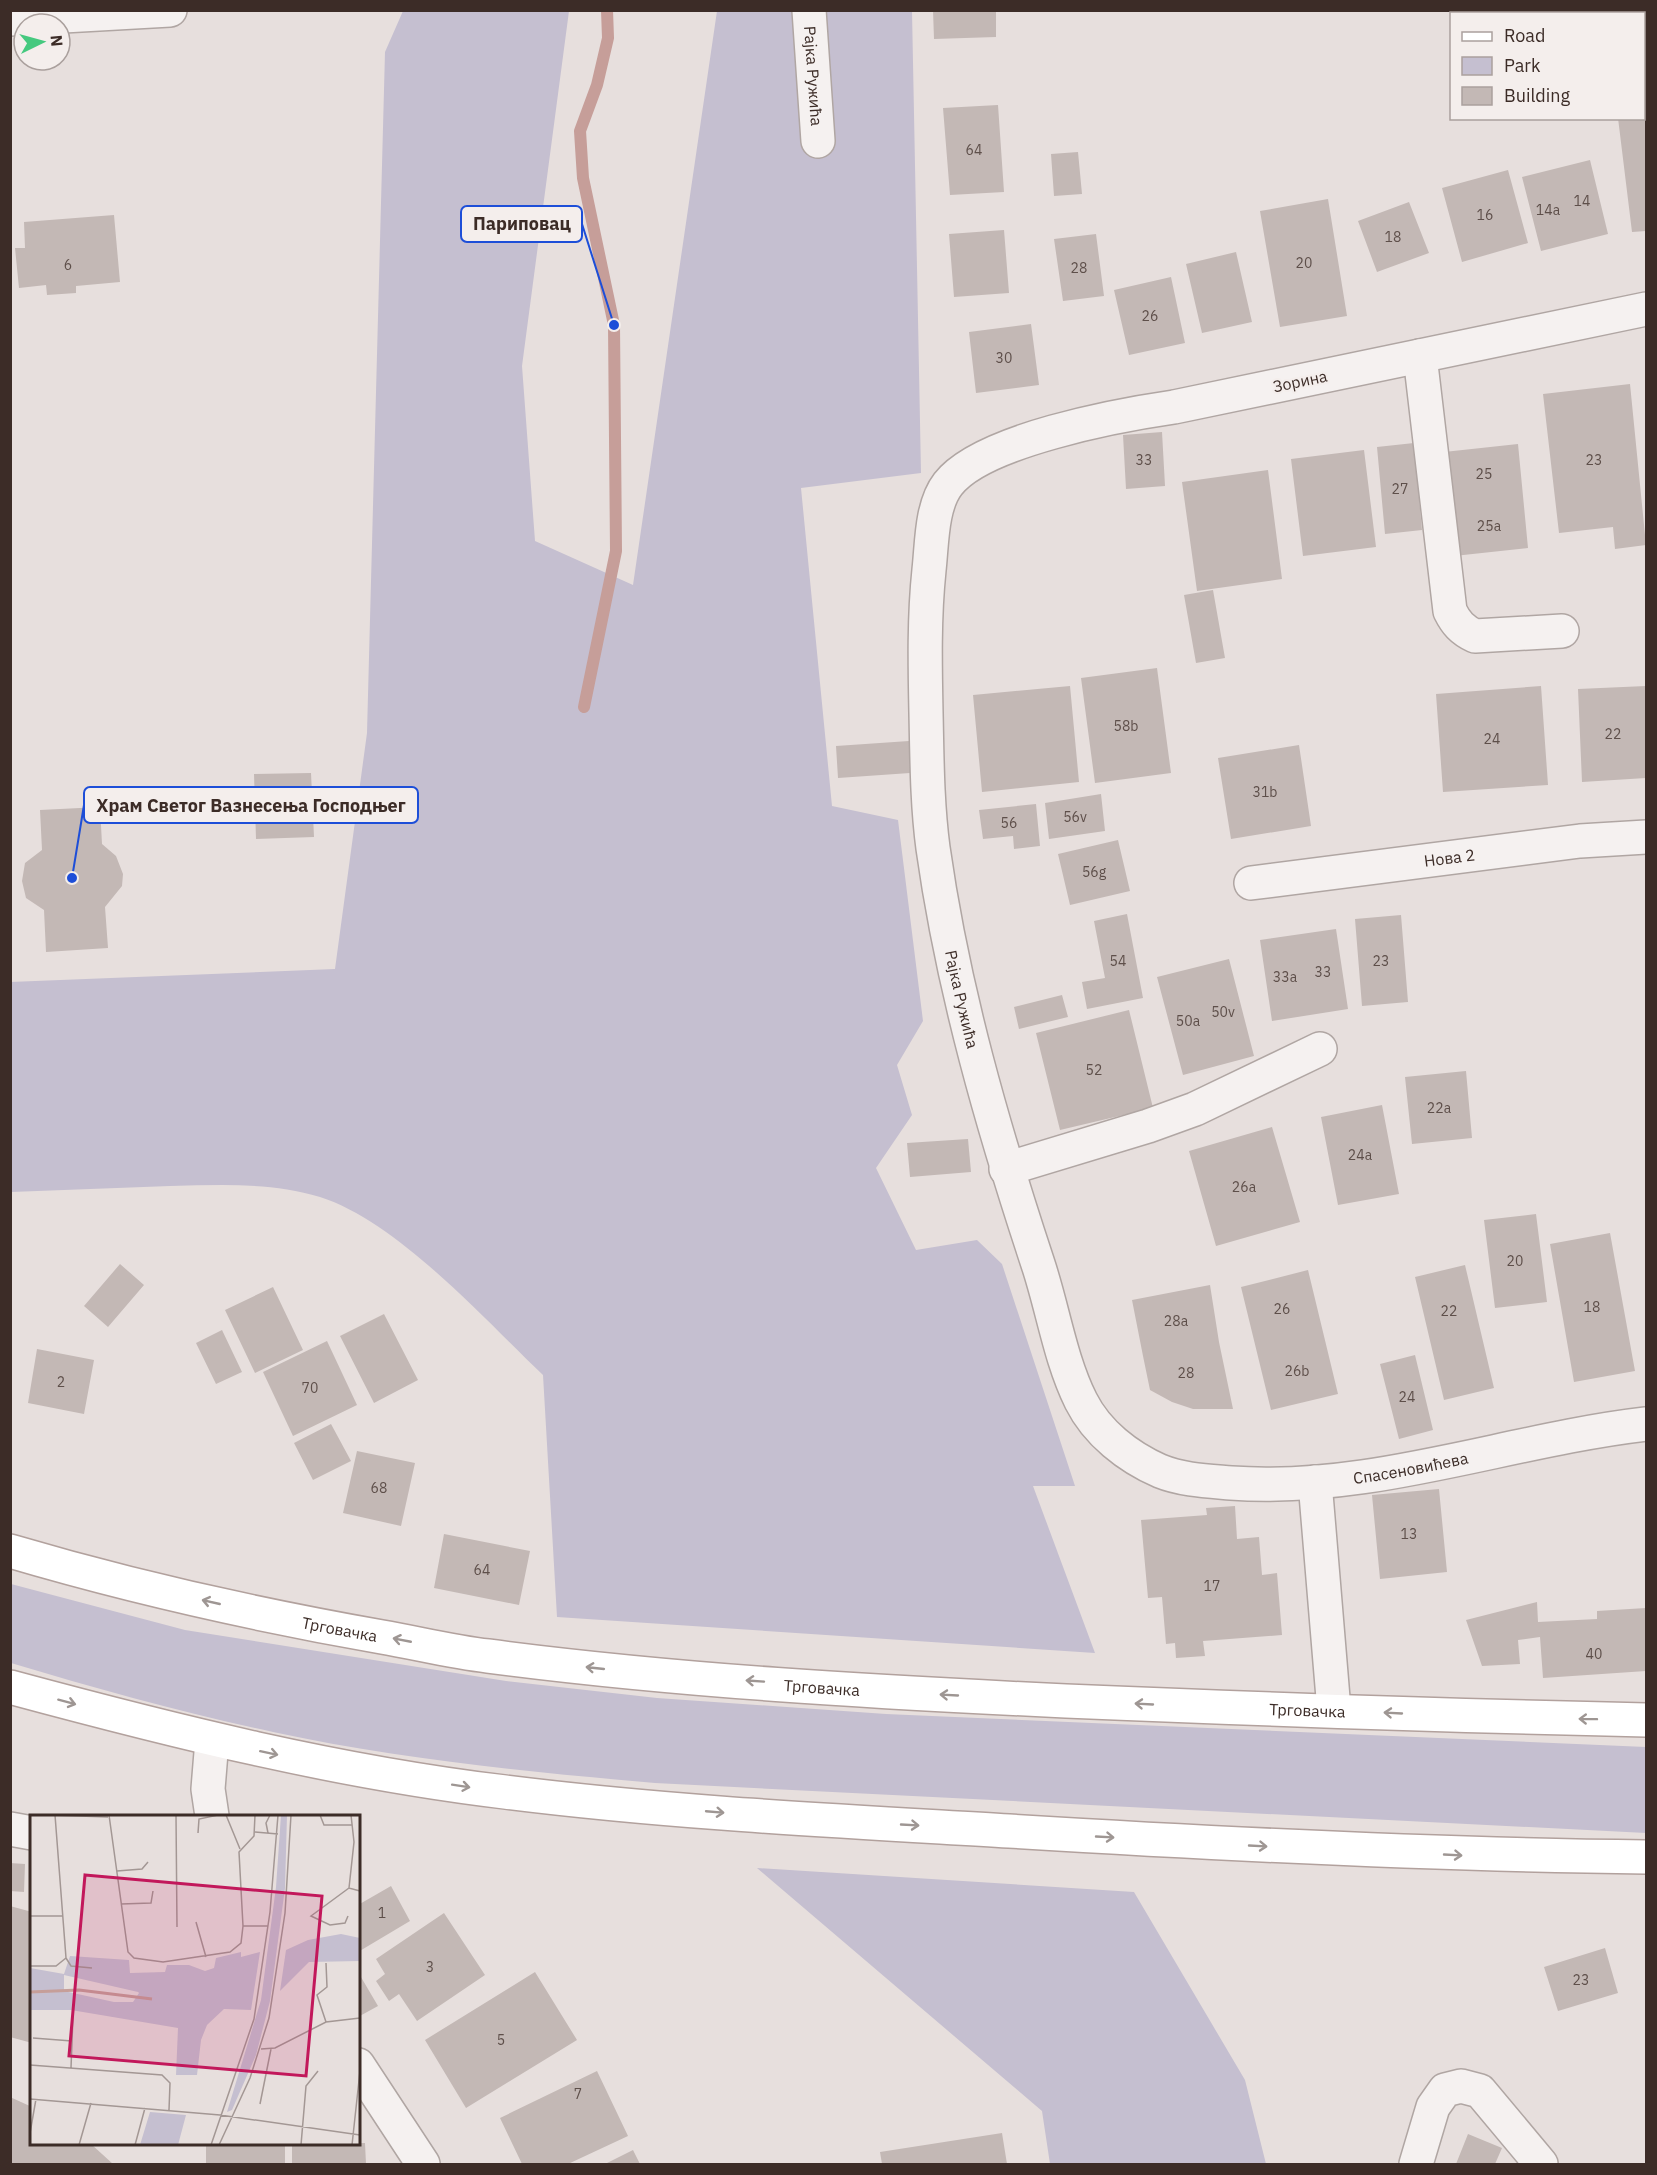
<svg xmlns="http://www.w3.org/2000/svg" width="1657" height="2175" viewBox="0 0 1657 2175" font-family="'IBM Plex Sans',sans-serif">
  <rect width="100%" height="100%" fill="#e7dfdd"/>
  <!-- green -->
  <path fill="#c5bfd0" d="M403,11h166l-47,355 13,175 98,44 84,-574h195l9,462 -120,15 31,318 66,14 25,201 -26,44 15,50 -36,53 40,82 61,-10 25,24 73,222h-42l62,167 -538,-36 -14,-242c-59,-56 -145,-153 -223,-178 -49,-15 -99,-12 -150,-11 -53,2 -106,4 -159,6l-1,-210 325,-13 32,-236 18,-681z
    M11,1584l174,46 321,51 151,17 229,16 760,33v86l-991,-50c-128,-11 -256,-24 -382,-51 -89,-19 -175,-43 -262,-69z
    M757,1868l377,24 111,188 21,84h-216l-8,-53z"/>
  <g fill="none" stroke-linecap="round" stroke-linejoin="round">
    <!-- stream -->
    <path stroke="#c69e99" stroke-width="12" d="M584,707l32,-156 -2,-226 -31,-147 -3,-47 17,-46 11,-47 -1,-28"/>
  </g>
  <!-- building -->
  <path fill="#c3b8b5" d="M933,10h63v27l-62,2z
    M998,105l6,87 -54,3 -7,-87z
    M1644,107h2v124l-14,1 -14,-114h26z
    M1078,152l4,42 -28,2 -3,-42z
    M1590,160l18,74 -67,17 -19,-74z
    M1508,170l20,73 -66,19 -20,-74z
    M1328,199l19,117 -67,11 -20,-116z
    M1409,202l20,51 -52,19 -19,-51z
    M114,215l6,67 -44,4v7l-29,2 -1,-10 -27,3 -4,-40h10l-1,-26z
    M1004,230l5,63 -55,4 -5,-63z
    M1096,234l8,62 -41,5 -9,-62z
    M1236,252l16,70 -50,11 -16,-69z
    M1171,277l14,66 -56,12 -15,-65z
    M1031,324l8,61 -63,8 -7,-61z
    M1630,384l16,161 -31,4 -2,-22 -54,6 -16,-139z
    M1162,432l3,54 -39,3 -3,-54z
    M1414,443l8,87 -37,4 -8,-87z
    M1518,444l10,104 -74,8 -10,-104z
    M1364,450l12,97 -73,9 -12,-97z
    M1268,470l14,109 -85,12 -15,-109z
    M1213,590l12,68 -29,5 -12,-68z
    M1157,668l14,105 -76,10 -14,-105z
    M1070,686l9,96 -97,10 -9,-97z
    M1541,686l7,99 -105,7 -7,-98z
    M1646,686v92l-64,4 -4,-93z
    M909,741l1,32 -72,5 -2,-32z
    M1299,745l12,81 -80,13 -13,-81z
    M311,773l3,64 -58,2 -2,-65z
    M1101,794l4,37 -56,8 -4,-36z
    M1036,804l4,42 -26,3 -1,-13 -30,3 -4,-29z
    M100,807l2,37 14,12 7,18 -1,12 -17,21 3,41 -62,4 -2,-42 -18,-12 -4,-17 3,-18 17,-13 -2,-40z
    M1118,840l12,51 -60,14 -12,-51z
    M1127,914l16,84 -56,11 -5,-27 23,-4 -11,-57z
    M1401,915l7,87 -46,4 -7,-87z
    M1336,929l12,80 -76,12 -12,-81z
    M1229,959l25,97 -71,19 -26,-98z
    M1062,995l6,22 -49,12 -5,-22z
    M1129,1010l24,98 -93,22 -24,-97z
    M1466,1071l6,67 -60,6 -7,-67z
    M1382,1105l17,89 -61,11 -17,-88z
    M1272,1127l28,95 -84,24 -27,-95z
    M968,1139l3,33 -61,5 -3,-34z
    M1536,1214l11,88 -52,6 -11,-88z
    M1610,1233l25,138 -61,11 -24,-138z
    M120,1264l24,21 -36,42 -24,-21z
    M1465,1265l29,123 -50,12 -29,-123z
    M1308,1270l30,124 -67,16 -30,-123z
    M1210,1285l9,57 14,67h-40l-21,-7 -22,-12 -7,-34 -11,-56z
    M273,1287l30,63 -48,23 -30,-63z
    M384,1314l34,66 -44,23 -34,-67z
    M222,1330l20,42 -26,12 -20,-41z
    M327,1341l30,64 -64,31 -30,-64z
    M37,1349l57,11 -10,54 -56,-11z
    M1415,1355l18,75 -34,9 -19,-75z
    M331,1424l20,37 -38,19 -19,-37z
    M357,1451l58,12 -14,63 -58,-13z
    M1439,1489l8,83 -67,7 -8,-84z
    M1235,1506l2,33 22,-2 3,38 15,-2 5,62 -79,6 2,15 -29,2 -1,-15 -9,1 -4,-47 -14,1 -7,-78 66,-5 -1,-7z
    M444,1534l86,17 -11,54 -85,-17z
    M1537,1602l1,20 59,-3v-8l49,-3v63l-103,7 -3,-41 -22,3 2,24 -38,2 -16,-46z
    M10,1863l15,1 -1,28 -14,-1z
    M391,1886l19,35 -52,31v-47z
    M10,1906l22,6v131l-22,-6z
    M444,1913l41,62 -68,46 -18,-27 -10,7 -13,-20 9,-7 -9,-15z
    M1605,1948l13,45 -60,18 -14,-44z
    M358,1972l20,34 -20,11z
    M535,1972l42,68 -111,68 -41,-68z
    M597,2071l31,65 -60,28h-46l-22,-46z
    M10,2097l22,10v37h59l22,20h-103z
    M1002,2133l5,31h-125l-2,-12z
    M1468,2134l34,14 -7,16h-39z
    M365,2143l1,21h-74v-19z
    M206,2144h79v20h-79z
    M633,2150l7,14h-35z"/>
  <g fill="none" stroke-linecap="round" stroke-linejoin="round">
    <defs>
      <g id="minor">
        <path id="s1" d="M809,10l9,131"/>
        <path d="M10,19l160,-9"/>
        <path id="s2" d="M1646,309l-472,98c-55,8 -192,33 -226,77 -17,22 -16,60 -19,86 -5,48 -4,95 -3,143 1,45 1,90 7,135 20,142 60,280 105,416 15,45 22,95 43,137 16,32 47,56 79,70 22,9 48,10 71,12 141,10 277,-43 415,-59"/>
        <path d="M1420,356l30,255c6,12 12,19 25,25l87,-5"/>
        <path id="s3" d="M1251,883l329,-42 66,-4"/>
        <path d="M1006,1169l142,-43 47,-17 125,-60"/>
        <path d="M1315,1482l19,228"/>
        <path d="M212,1740l-4,49 4,27"/>
        <path d="M10,1829l22,4"/>
        <path d="M358,2065l65,99"/>
        <path d="M1416,2164l17,-57 12,-17 16,-4 19,5 61,73"/>
      </g>
      <g id="major">
        <path id="s4" d="M10,1551c122,36 247,64 372,86 35,6 70,15 106,19 191,25 386,36 578,45 194,8 387,15 580,19"/>
        <path d="M10,1687c163,44 327,85 495,105 167,21 336,29 504,39 212,13 425,24 637,26"/>
      </g>
    </defs>
    <!-- minor casing -->
    <use href="#minor" stroke="#b0a6a3" stroke-width="36"/>
    <!-- major casing -->
    <use href="#major" stroke="#b2a19d" stroke-width="36"/>
    <!-- minor -->
    <use href="#minor" stroke="#f5f1f0" stroke-width="33"/>
    <!-- major -->
    <use href="#major" stroke="#fff" stroke-width="33"/>
  </g>
  <!-- one-way arrows -->
  <defs><path id="oneway-shaft" d="M-6 0H5M1.5-3L5.5 0L1.5 3" fill="none" stroke-width="1.6" stroke-linecap="round" stroke-linejoin="round" transform="scale(1.5)"/></defs>
  <g stroke="#9e9693">
    <use href="#oneway-shaft" transform="translate(211 1602) rotate(-167)"/>
    <use href="#oneway-shaft" transform="translate(402 1640) rotate(-169)"/>
    <use href="#oneway-shaft" transform="translate(595 1668) rotate(-174)"/>
    <use href="#oneway-shaft" transform="translate(755 1681) rotate(-176)"/>
    <use href="#oneway-shaft" transform="translate(949 1695) rotate(-177)"/>
    <use href="#oneway-shaft" transform="translate(67 1702) rotate(15)"/>
    <use href="#oneway-shaft" transform="translate(1144 1704) rotate(-177)"/>
    <use href="#oneway-shaft" transform="translate(1393 1713) rotate(-177)"/>
    <use href="#oneway-shaft" transform="translate(1588 1719) rotate(-179)"/>
    <use href="#oneway-shaft" transform="translate(269 1753) rotate(12)"/>
    <use href="#oneway-shaft" transform="translate(461 1786) rotate(9)"/>
    <use href="#oneway-shaft" transform="translate(715 1812) rotate(5)"/>
    <use href="#oneway-shaft" transform="translate(910 1825) rotate(3)"/>
    <use href="#oneway-shaft" transform="translate(1105 1837) rotate(3)"/>
    <use href="#oneway-shaft" transform="translate(1258 1846) rotate(3)"/>
    <use href="#oneway-shaft" transform="translate(1453 1855) rotate(3)"/>
  </g>
  <g text-anchor="middle" stroke-width="4.5" stroke-linejoin="round" paint-order="stroke">
    <!-- number labels -->
    <g font-size="14" fill="#5e4f4a">
      <text x="974" y="155">64</text>
      <text x="1582" y="206">14</text>
      <text x="1548" y="215">14a</text>
      <text x="1485" y="220">16</text>
      <text x="1393" y="242">18</text>
      <text x="1304" y="268">20</text>
      <text x="68" y="270">6</text>
      <text x="1079" y="273">28</text>
      <text x="1150" y="321">26</text>
      <text x="1004" y="363">30</text>
      <text x="1144" y="465">33</text>
      <text x="1594" y="465">23</text>
      <text x="1484" y="479">25</text>
      <text x="1400" y="494">27</text>
      <text x="1489" y="531">25a</text>
      <text x="1126" y="731">58b</text>
      <text x="1613" y="739">22</text>
      <text x="1492" y="744">24</text>
      <text x="1265" y="797">31b</text>
      <text x="1075" y="822">56v</text>
      <text x="1009" y="828">56</text>
      <text x="1094" y="877">56g</text>
      <text x="1118" y="966">54</text>
      <text x="1381" y="966">23</text>
      <text x="1323" y="977">33</text>
      <text x="1285" y="982">33a</text>
      <text x="1223" y="1017">50v</text>
      <text x="1188" y="1026">50a</text>
      <text x="1094" y="1075">52</text>
      <text x="1439" y="1113">22a</text>
      <text x="1360" y="1160">24a</text>
      <text x="1244" y="1192">26a</text>
      <text x="1515" y="1266">20</text>
      <text x="1592" y="1312">18</text>
      <text x="1282" y="1314">26</text>
      <text x="1449" y="1316">22</text>
      <text x="1176" y="1326">28a</text>
      <text x="1297" y="1376">26b</text>
      <text x="1186" y="1378">28</text>
      <text x="61" y="1387">2</text>
      <text x="310" y="1393">70</text>
      <text x="1407" y="1402">24</text>
      <text x="379" y="1493">68</text>
      <text x="1409" y="1539">13</text>
      <text x="482" y="1575">64</text>
      <text x="1212" y="1591">17</text>
      <text x="1594" y="1659">40</text>
      <text x="382" y="1918">1</text>
      <text x="430" y="1972">3</text>
      <text x="1581" y="1985">23</text>
      <text x="501" y="2045">5</text>
      <text x="578" y="2099">7</text>
    </g>
    <!-- street labels -->
    <g font-size="16" fill="#3c2c27" stroke="#f4eeec">
      <text dy="6" stroke="none"><textPath href="#s1" startOffset="66">Рајка Ружића</textPath></text>
      <text transform="translate(1300 381) rotate(-12)" y="6">Зорина</text>
      <text dy="6" stroke="none"><textPath href="#s3" startOffset="200">Нова 2</textPath></text>
      <text dy="6" stroke="none"><textPath href="#s2" startOffset="1246">Рајка Ружића</textPath></text>
      <text dy="6" stroke="none"><textPath href="#s2" startOffset="2026">Спасеновићева</textPath></text>
      <text dy="6" stroke="none"><textPath href="#s4" startOffset="339">Трговачка</textPath></text>
      <text dy="6" stroke="none"><textPath href="#s4" startOffset="825">Трговачка</textPath></text>
      <text dy="6" stroke="none"><textPath href="#s4" startOffset="1311">Трговачка</textPath></text>
    </g>
  </g>
  <!-- overview -->
  <g transform="translate(30 1815)">
    <rect width="330" height="330" fill="#e7dfdd"/>
    <path d="M251,0h6l-2,73 -15,113 -14,54 -24,55 -5,2 34,-112 15,-113zM311,119l19,4v23l-51,1 -29,29 6,-41 22,-10zM211,137v5l19,-5 -9,58 -27,-1 -17,16 -6,15 -4,35h-21l2,-47 -107,-18h-41v-42l34,6 6,-18 59,4 1,13 35,-1 2,-7h22l16,6 9,-3 2,-10zM34,160l74,17 1,1 -6,9h-19l-50,-11zM120,297l36,3 -8,30h-38z" fill="#c5bfd0" fill-rule="evenodd"/>
    <path fill="none" stroke="#c69e99" stroke-width="3" d="M0,177l49,-2 73,9"/>
    <path fill="none" stroke="#a39794" stroke-width="1.5" d="M20,0l58,2M25,0l11,143M79,0l19,137 6,6 29,4 67,-10 11,-9 2,-17 -4,-74 15,-16 1,-21M146,0l1,112M196,0l14,34M290,0l4,10h28M225,17l23,2M168,18l1,-14 19,-4M238,18l-2,-10 4,-8M87,56l25,-2 6,-7M319,73l5,-46 -3,-27M91,89l30,-1 2,-12M0,101h33M318,101l-3,7 -15,2 -19,-9 38,-28 11,3M166,107l10,35M213,111h25M36,143l5,8 21,2M0,151h26l10,-8M296,207l-9,-27 10,-8 -1,-24M3,223l39,3M231,234l14,-1 51,-26 34,-4M0,250l132,10 8,8 -1,27M41,253l2,-53M0,284l190,16 140,20M230,289l11,-55M0,318l6,-34M49,330l12,-42M105,330l10,-37M181,330l43,-126 16,-107 8,-97M189,330l31,-67 19,-60 16,-105 6,-98M271,330l5,-59 12,-15M322,330l8,-74"/>
    <path fill="#c2185b" fill-opacity="0.15" stroke="#c2185b" stroke-width="3" d="M55,60l237,21 -16,180 -237,-20z"/>
    <rect width="330" height="330" fill="none" stroke="#3c2c27" stroke-width="3"/>
  </g>
  <!-- callouts -->
  <path fill="none" stroke="#1d4ed8" stroke-width="2" d="M614 325L582 224M72 878L84 805"/>
  <g fill="#1d4ed8" stroke="#f4eeec" stroke-width="2">
    <circle cx="614" cy="325" r="6"/>
    <circle cx="72" cy="878" r="6"/>
  </g>
  <g fill="#f4eeec" stroke="#1d4ed8" stroke-width="2">
    <rect x="461" y="206" width="121" height="36" rx="6"/>
    <rect x="84" y="787" width="334" height="36" rx="6"/>
  </g>
  <g font-size="18" text-anchor="middle" font-weight="bold" fill="#3c2c27">
    <text x="522" y="230">Париповац</text>
    <text x="251" y="812">Храм Светог Вазнесења Господњег</text>
  </g>
  <!-- border -->
  <rect width="1657" height="2175" fill="none" stroke="#3c2c27" stroke-width="24"/>
  <!-- legend -->
  <rect x="1450" y="12" width="195" height="108" fill="#f4eeec" stroke="#aaa09d" stroke-width="1.5"/>
  <rect x="1462" y="32" width="30" height="9" fill="#ffffff" stroke="#aaa09d" stroke-width="1.5"/>
  <text x="1504" y="42" font-size="18" fill="#3c2c27">Road</text>
  <rect x="1462" y="57" width="30" height="18" fill="#c5bfd0" stroke="#aaa09d" stroke-width="1.5"/>
  <text x="1504" y="72" font-size="18" fill="#3c2c27">Park</text>
  <rect x="1462" y="87" width="30" height="18" fill="#c3b8b5" stroke="#aaa09d" stroke-width="1.5"/>
  <text x="1504" y="102" font-size="18" fill="#3c2c27">Building</text>
  <!-- north arrow -->
  <g transform="translate(42 42) rotate(85)"><circle r="28" fill="#f4eeec" stroke="#aaa09d" stroke-width="1.5"/>
  <path d="M0-4.5L10 22L0 15L-10 22Z" fill="#45c97f"/>
  <text y="-9" font-size="16" font-weight="bold" text-anchor="middle" fill="#3c2c27">N</text>
  </g>
</svg>
